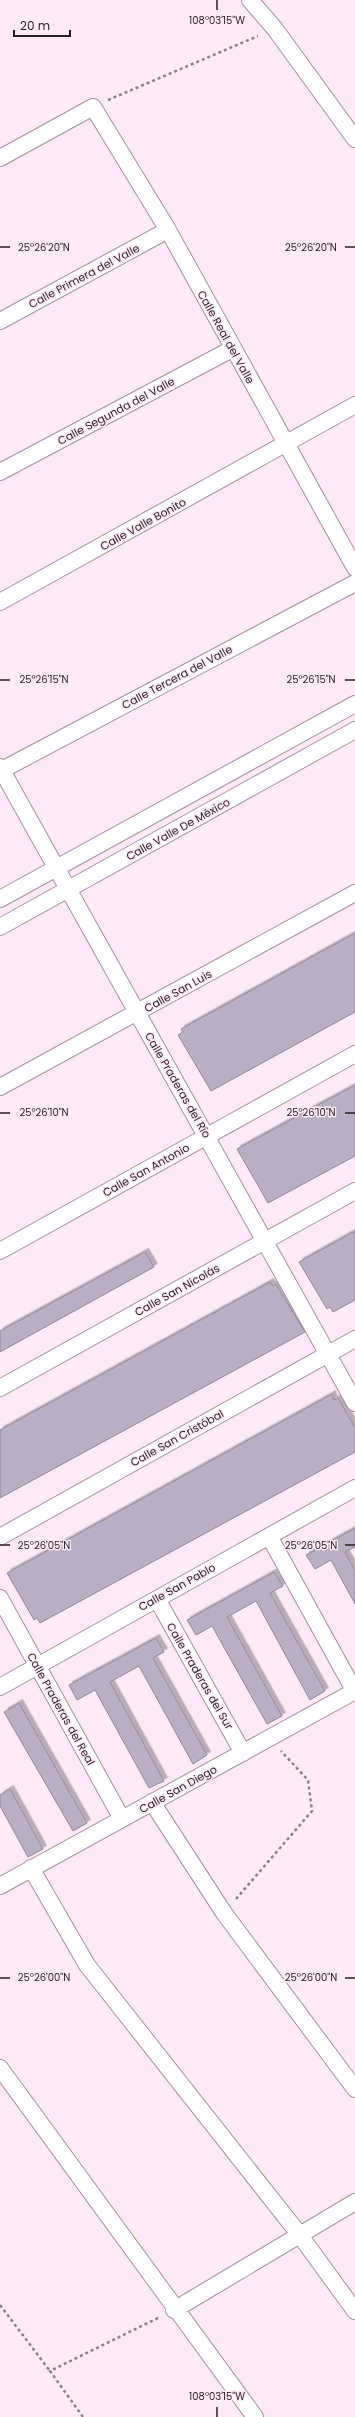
<svg xmlns="http://www.w3.org/2000/svg" width="355" height="2417" viewBox="0 0 355 2417" font-family="Poppins,sans-serif">
  <defs>
    <filter id="shadow"><feDropShadow dx="3.5" dy="-3.5" stdDeviation="0" flood-color="#0004"/></filter>
  </defs>
  <rect width="100%" height="100%" fill="#fdeaf6"/>
  <!-- building -->
  <path fill="#b9aec4" stroke="#91869b" filter="url(#shadow)" d="M355,933v79l-144,79 -33,-56 5,-3 -2,-3z
    M355,1085v71l-87,47 -31,-54z
    M355,1231v69l-22,12 -3,-5 -3,2 -28,-47z
    M145,1252l9,15 -154,85v-21z
    M270,1282l3,4 3,-2 29,48 -305,166v-68z
    M332,1394l2,6 4,-2 17,29v25l-315,171 -3,-5 -3,2 -27,-47z
    M355,1528v19l-10,5 10,18v34l-24,-44 -16,9 -9,-14z
    M274,1572l9,14 -13,7 55,98 -15,9 -54,-99 -29,16 55,99 -15,8 -55,-98 -16,9 -9,-15z
    M156,1638l8,14 -11,6 54,97 -14,9 -54,-98 -29,16 54,99 -15,7 -54,-98 -18,10 -8,-15z
    M19,1703l68,120 -14,8 -69,-119z
    M10,1789l33,60 -15,8 -28,-51v-11z"/>
  <g fill="none" stroke-linecap="round" stroke-linejoin="round">
    <defs>
      <path id="street" d="M250,0l25,29 80,110
        M0,158l93,-51 75,123 187,338
        M0,321l168,-91
        M0,472l232,-123
        M0,602l355,-197
        M0,767l355,636
        M0,771l355,-188
        M0,899l355,-195
        M0,927l355,-197
        M0,1087l355,-194
        M0,1251l355,-197
        M0,1388l355,-197
        M269,1536l86,156
        M0,1537l355,-198
        M0,1598l122,221
        M157,1599l86,154
        M0,1687l355,-199
        M152,1802l72,111 131,176
        M31,1868l56,97 212,269 56,77
        M0,1886l355,-195
        M0,2068l255,349
        M174,2310l181,-108"/>
    </defs>
    <!-- street casing -->
    <use href="#street" stroke="#a7919f" stroke-width="18"/>
    <!-- path -->
    <path stroke="#8c7e87" stroke-width="2.5" stroke-dasharray="3 3" stroke-linecap="butt" d="M108,100l150,-64
      M236,1899l76,-88 -4,-31 -27,-29
      M0,2305l50,66
      M83,2417l-33,-46 110,-54"/>
    <!-- street -->
    <use href="#street" stroke="#fff" stroke-width="16"/>
  </g>
  <!-- ticks -->
  <path fill="none" stroke="#281f25" stroke-width="1.5" d="M217,0v10M0,247h10M345,247h10M0,680h10M345,680h10M0,1113h10M345,1113h10M0,1545h10M345,1545h10M0,1978h10M345,1978h10M217,2407v10"/>
  <g text-anchor="middle" stroke-width="3" stroke-linejoin="round" paint-order="stroke">
    <!-- street labels -->
    <g font-size="11" fill="#281f25" stroke="#fdeaf6">
      <text transform="translate(84 276) rotate(-28)" y="4">Calle Primera del Valle</text>
      <text transform="translate(226 337) rotate(61)" y="4">Calle Real del Valle</text>
      <text transform="translate(116 411) rotate(-28)" y="4">Calle Segunda del Valle</text>
      <text transform="translate(143 524) rotate(-29)" y="4">Calle Valle Bonito</text>
      <text transform="translate(177 677) rotate(-28)" y="4">Calle Tercera del Valle</text>
      <text transform="translate(178 829) rotate(-29)" y="4">Calle Valle De México</text>
      <text transform="translate(178 991) rotate(-29)" y="4">Calle San Luis</text>
      <text transform="translate(178 1085) rotate(60)" y="4">Calle Praderas del Río</text>
      <text transform="translate(146 1170) rotate(-29)" y="4">Calle San Antonio</text>
      <text transform="translate(177 1290) rotate(-29)" y="4">Calle San Nicolás</text>
      <text transform="translate(177 1438) rotate(-29)" y="4">Calle San Cristóbal</text>
      <text transform="translate(177 1587) rotate(-29)" y="4">Calle San Pablo</text>
      <text transform="translate(200 1676) rotate(60)" y="4">Calle Praderas del Sur</text>
      <text transform="translate(61 1709) rotate(61)" y="4">Calle Praderas del Real</text>
      <text transform="translate(178 1789) rotate(-29)" y="4">Calle San Diego</text>
    </g>
  </g>
  <g font-size="10" text-anchor="middle" fill="#281f25" stroke="#fdeaf6" stroke-width="3" stroke-linejoin="round" paint-order="stroke">
    <text x="217" y="24">108°03'15"W</text>
    <text x="44" y="251">25°26'20"N</text>
    <text x="311" y="251">25°26'20"N</text>
    <text x="44" y="683">25°26'15"N</text>
    <text x="311" y="683">25°26'15"N</text>
    <text x="44" y="1116">25°26'10"N</text>
    <text x="311" y="1116">25°26'10"N</text>
    <text x="44" y="1549">25°26'05"N</text>
    <text x="311" y="1549">25°26'05"N</text>
    <text x="44" y="1981">25°26'00"N</text>
    <text x="311" y="1981">25°26'00"N</text>
    <text x="217" y="2400">108°03'15"W</text>
  </g>
  <!-- scale -->
  <path d="M14 30v6h56v-6" fill="none" stroke="#281f25" stroke-width="2"/>
  <text x="20" y="30" font-size="12" fill="#281f25" stroke="#fdeaf6" stroke-width="3" paint-order="stroke">20 m</text>
</svg>
